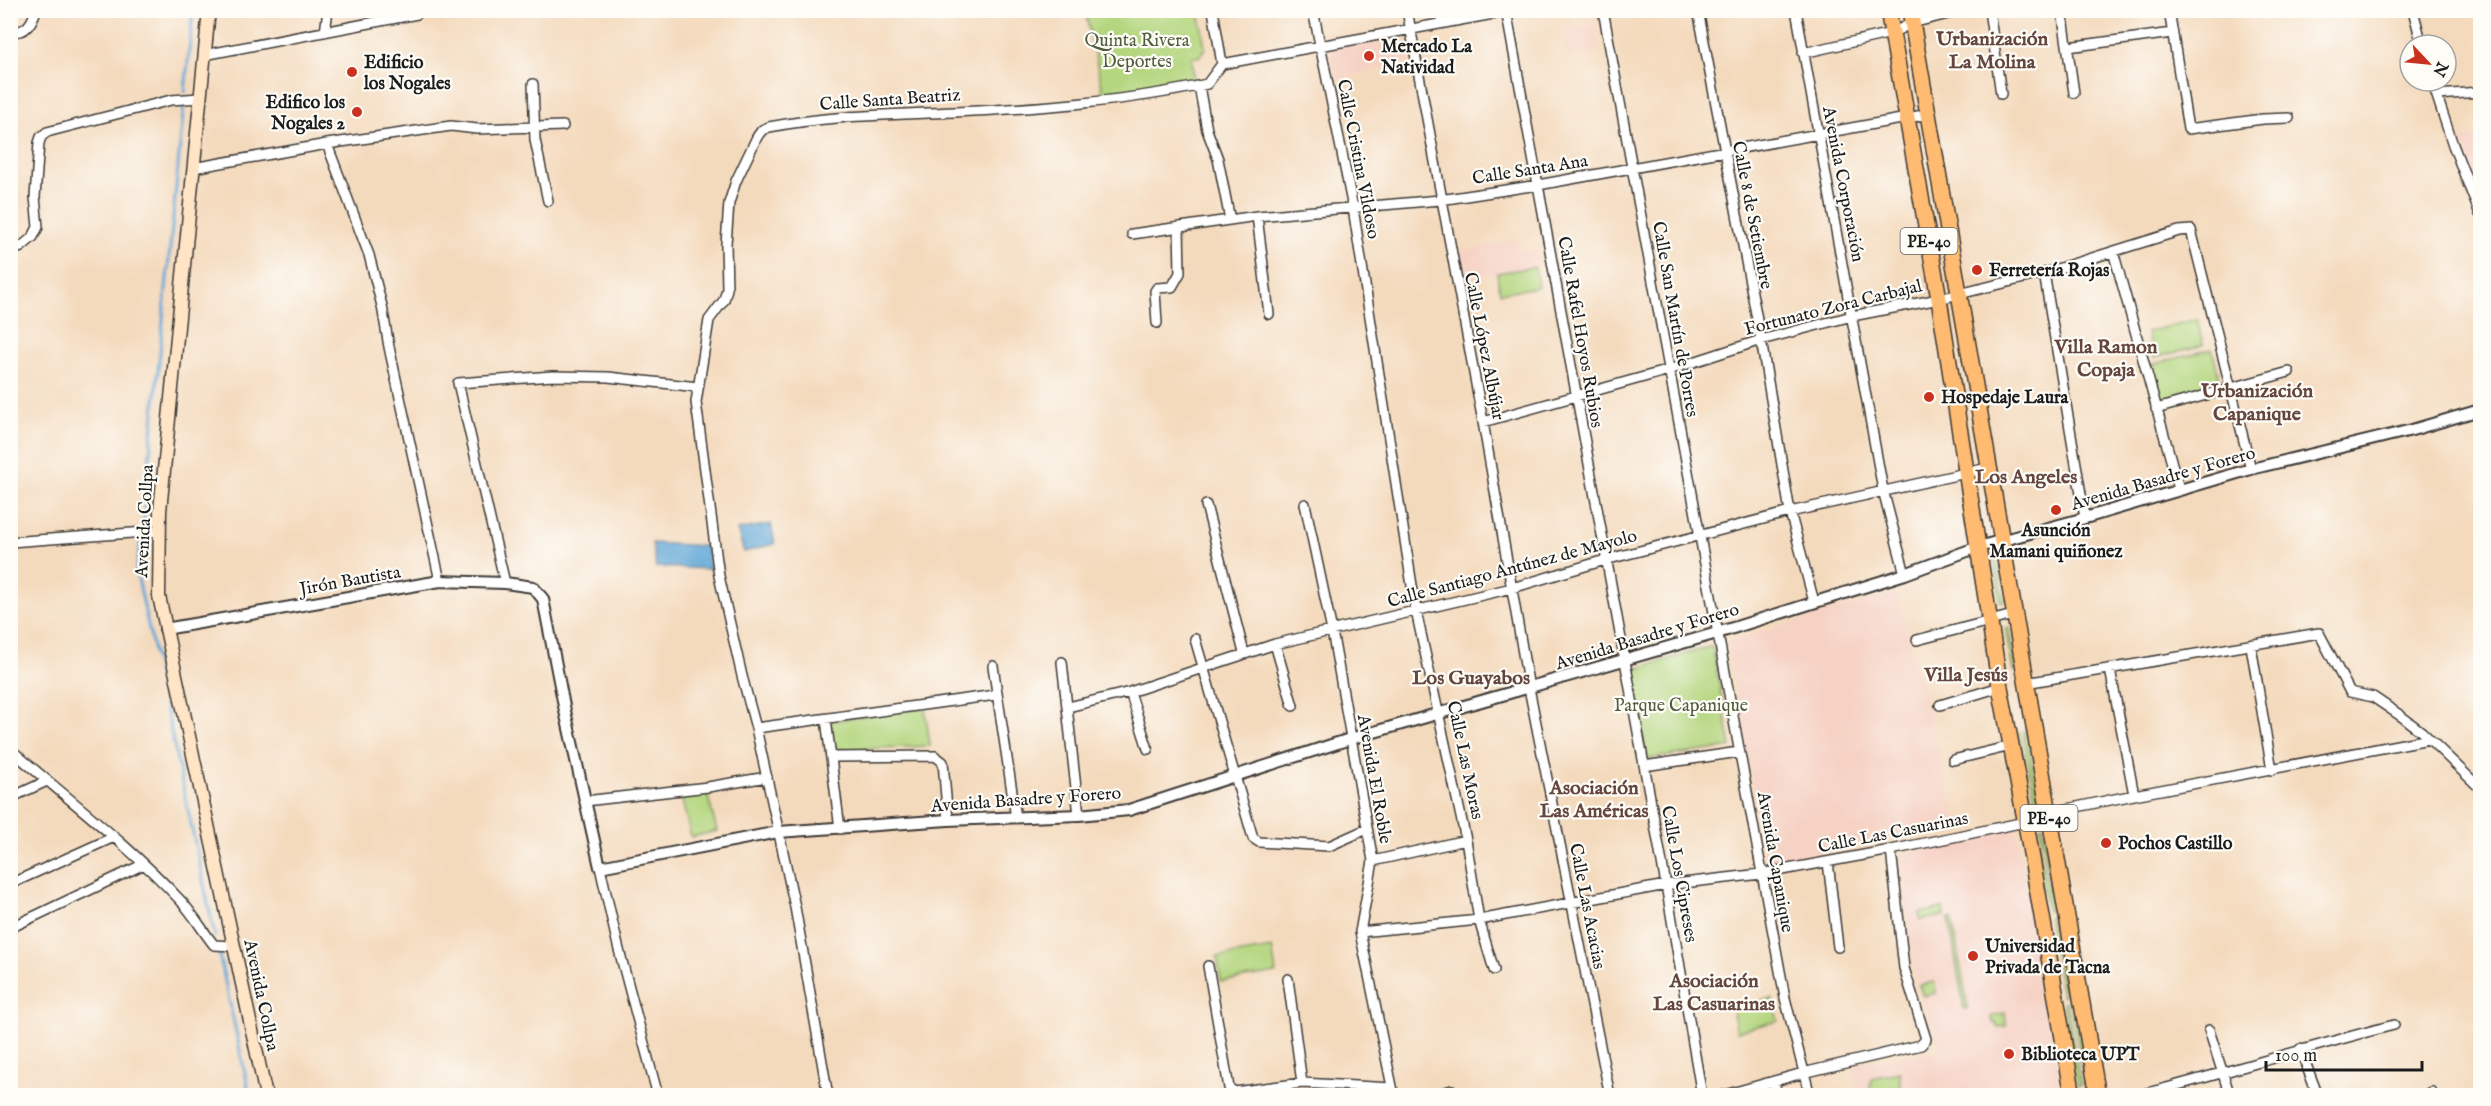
<svg xmlns="http://www.w3.org/2000/svg" width="2491" height="1106" viewBox="0 0 2491 1106" font-family="'IM FELL English',serif">
  <rect width="100%" height="100%" fill="#fdfcf7"/>
  <filter id="ink" filterUnits="userSpaceOnUse"><feTurbulence type="fractalNoise" baseFrequency=".0167" numOctaves="2"/><feDisplacementMap in="SourceGraphic" scale="12" xChannelSelector="R" yChannelSelector="G"/><feConvolveMatrix kernelMatrix="1 2 1 2 8 2 1 2 1" color-interpolation-filters="sRGB"/></filter>
  <filter id="wash" filterUnits="userSpaceOnUse"><feTurbulence type="fractalNoise" baseFrequency=".008" numOctaves="4" result="noise"/><feDisplacementMap in="SourceGraphic" scale="24" xChannelSelector="R" yChannelSelector="G"/><feGaussianBlur stdDeviation="1.35" result="paint"/><feColorMatrix in="noise" values="0 0 0 0 0 0 0 0 0 0 0 0 0 0 0 0 0 1.4 0 .05"/><feComposite in="paint" operator="in"/></filter>
  <g filter="url(#wash)">
    <rect width="100%" height="100%" fill="#f4dabd"/>
    <!-- built -->
    <path fill="#f6d2c4" d="M1595,25l4,25 -32,5 -4,-25z
      M1402,35l3,2 3,26 -72,17 -6,-30 2,-3z
      M2480,136v52h-1l-21,-49z
      M1517,240l2,12 18,-3 3,16 -78,14 -5,-27z
      M1897,592l60,230 -83,17 -108,25 -39,-222z
      M2013,829l3,1 16,91 -1,5 3,21 28,148h-206l-3,-32 86,-12 1,-3 -29,-83 -10,-112z"/>
    <!-- green -->
    <path fill="#b4d67e" stroke="#68794d" stroke-width="1.5" d="M1085,11h114l6,37 -6,9h-7l2,26 -90,13z
      M1535,267l3,20 -38,6 -3,-20z
      M2197,319l6,26 -49,13 -7,-26z
      M2212,349l10,38 -62,15 -10,-37z
      M1993,557h3l8,44 -4,1z
      M2009,628l7,42 -3,1 -8,-42z
      M1712,646l19,101 -84,12 -15,-89z
      M925,708l5,38 -98,4 -2,-29z
      M2027,730l12,68 -4,1 -12,-68z
      M2019,732l12,68h-3l-12,-67z
      M707,793l10,38 -26,6 -10,-41z
      M2043,825l15,84h-4l-14,-83z
      M2036,827l15,83 -4,1 -15,-83z
      M1943,908l1,8 -24,4 -1,-7z
      M2059,914l14,80 -4,1 -14,-80z
      M2052,916l13,79 -3,1 -14,-79z
      M1949,919h3l16,89 -4,1z
      M1272,948l4,25 -55,9 -4,-25z
      M1934,982l2,11 -13,3 -4,-11z
      M1772,998l6,23 -41,10 -5,-22z
      M2074,999l14,84 -3,1 -15,-84z
      M2066,1001l15,84h-4l-14,-83z
      M2005,1013l1,13 -9,1 -1,-4h-3l-1,-7z
      M1900,1072v16l-30,4 1,-14z"/>
    <!-- water -->
    <path fill="#5fa5d5" stroke="#3e6078" stroke-width="1.5" d="M771,524l4,20 -31,8 -7,-22z
      M652,543l55,3 3,23 -54,-2z"/>
    <g fill="none" stroke-linecap="round" stroke-linejoin="round">
      <!-- stream -->
      <path stroke="#5fa5d5" stroke-width="3" d="M185,92l8,-82
        M143,526l41,-422
        M142,535l-6,34 79,367
        M219,954l31,142"/>
    </g>
  </g>
  <g filter="url(#ink)">
    <g fill="none" stroke-linecap="round" stroke-linejoin="round">
      <defs>
        <path id="minor" d="M1213,10l9,54
          M1313,10l40,198 63,403 50,229 13,80 15,50
          M1407,10l76,412 46,266 81,408
          M1506,10l160,875 36,211
          M1603,10l182,988 25,98
          M1698,10l63,330 29,172 24,90
          M1796,10l87,480 22,84
          M1989,10l12,84
          M2062,10l12,83
          M2169,10l19,119 75,-10 26,-1
          M2413,10l9,35
          M10,31c16,3 22,-8 26,-21
          M325,32l3,-22
          M2068,47l104,-14
          M1803,53l89,-20 20,-10 52,-13
          M204,55l213,-41
          M2432,81l21,64 27,69
          M533,84l2,56 13,61
          M1199,86l8,44 11,29 12,61
          M2437,95l43,-3
          M327,144l42,111 13,51 7,41 51,234
          M193,168l134,-24 124,-18 26,3 86,-3
          M1257,216l12,98
          M1132,234l125,-18 183,-16 98,-15 391,-71
          M10,251l11,-4 12,-10 5,-10 -3,-30 4,-54 2,-6 6,-5 124,-32 29,-2
          M2113,251l66,238
          M2044,273l41,245
          M1157,323l-2,-32 2,-3 15,-1 8,-14 -1,-46
          M2156,409l133,-37
          M1483,422l186,-52 92,-30 91,-24 87,-17 105,-26 135,-42 12,-1 60,239
          M1305,504l27,127 41,230 -13,71 34,164
          M1206,505l38,148
          M10,542l149,-11
          M505,583l-47,-200 95,-7 55,1 90,10
          M1195,639l58,199 6,4 70,4 38,-17
          M1917,640l96,-25
          M1275,644l18,62
          M2251,646l21,124
          M1062,662l17,153
          M993,666l23,152
          M2110,669l24,126
          M2025,683l294,-50 31,59 23,5 28,19 21,16 58,56
          M1130,692l18,57
          M1940,705l60,-18
          M1068,707l62,-15 145,-48 237,-56 93,-28 185,-48 198,-44
          M826,719l14,110
          M756,728l240,-33
          M10,749c58,50 119,96 171,152 13,14 21,29 33,44l19,1
          M832,757l103,-1 8,6 5,58
          M1953,760l58,-14
          M1644,766l95,-14
          M10,798l37,-17
          M585,801l123,-14 59,-10
          M1373,861l93,-21
          M1828,862l10,85
          M600,867l18,79 40,150
          M10,884l104,-47
          M10,928l134,-64
          M1360,932l119,-12 187,-35 95,-11 130,-24 134,-28 23,-9 86,-18 295,-56
          M1208,966l21,122 6,4 67,-9 90,5
          M1288,979l14,104
          M2209,1030l21,66
          M2300,1049l18,47
          M1774,1081l3,15
          M828,1096l-33,-189 -39,-179 -14,-52 -23,-100 -23,-174 13,-82 15,-20 3,-11 -1,-45 3,-41 7,-22 21,-44 5,-7 7,-3c61,-12 123,-12 185,-15 84,-4 171,-10 253,-28l15,-20 293,-54
          M1431,1096l21,-6
          M1721,1096l82,-23 118,-28 5,-6 -22,-71 -13,-118
          M2136,1096c87,-22 171,-49 258,-71
          M2423,1096l9,-4"/>
        <path id="tertiary" d="M165,629l275,-48 65,2 28,4 10,12 22,112 35,156 178,-35 170,-12 131,-5 50,-5 221,-71 367,-106 188,-59 73,-27 107,-29 166,-49 161,-39 68,-20"/>
        <path id="secondary" d="M209,10l-49,501 -1,85 107,500"/>
        <path id="trunk" d="M1888,10l51,289 61,388 26,137 47,272
          M1910,10l188,1086"/>
      </defs>
      <!-- minor casing -->
      <use href="#minor" stroke="#3c3834" stroke-width="12"/>
      <!-- tertiary casing -->
      <use href="#tertiary" stroke="#3c3834" stroke-width="14"/>
      <!-- secondary casing -->
      <use href="#secondary" stroke="#3c3834" stroke-width="15"/>
      <!-- trunk casing -->
      <use href="#trunk" stroke="#3c3834" stroke-width="18"/>
      <!-- minor -->
      <use href="#minor" stroke="#fff" stroke-width="9"/>
      <!-- tertiary -->
      <use href="#tertiary" stroke="#fff" stroke-width="10"/>
      <!-- secondary -->
      <use href="#secondary" stroke="#ffe4c6" stroke-width="12"/>
      <!-- trunk -->
      <use href="#trunk" stroke="#febb71" stroke-width="15"/>
    </g>
  </g>
  <!-- markers -->
  <g fill="#c8321e" stroke="#fdfcf7" stroke-width="2">
    <circle cx="1369" cy="56" r="6"/>
    <circle cx="352" cy="72" r="6"/>
    <circle cx="357" cy="112" r="6"/>
    <circle cx="1977" cy="270" r="6"/>
    <circle cx="1929" cy="397" r="6"/>
    <circle cx="2056" cy="510" r="6"/>
    <circle cx="2106" cy="843" r="6"/>
    <circle cx="1973" cy="956" r="6"/>
    <circle cx="2009" cy="1054" r="6"/>
  </g>
  <g text-anchor="middle" stroke-width="4.5" stroke-linejoin="round" paint-order="stroke">
    <!-- shield labels -->
    <g fill="#fdfcf7" stroke="#605f5e" stroke-width="1.5">
      <rect x="1900.5" y="228" width="57" height="26" rx="4.5"/>
      <rect x="2020.5" y="805" width="57" height="26" rx="4.5"/>
    </g>
    <g font-size="16" font-weight="bold" fill="#1c1c1c">
      <text x="1929" y="247">PE-40</text>
      <text x="2049" y="824">PE-40</text>
    </g>
    <!-- park labels -->
    <g font-size="18" fill="#515d3e" stroke="#fdfcf7">
      <text x="1137" y="46">Quinta Rivera<tspan x="1137" dy="21">Deportes</tspan></text>
      <text x="1681" y="711">Parque Capanique</text>
    </g>
    <!-- poi labels -->
    <g font-size="18" font-weight="bold" fill="#1c1c1c" stroke="#fdfcf7" text-anchor="start">
      <text x="1381" y="52">Mercado La<tspan x="1381" dy="21">Natividad</tspan></text>
      <text x="364" y="68">Edificio<tspan x="364" dy="21">los Nogales</tspan></text>
      <text x="345" y="108" text-anchor="end">Edifico los<tspan x="345" dy="21">Nogales 2</tspan></text>
      <text x="1989" y="276">Ferretería Rojas</text>
      <text x="1941" y="403">Hospedaje Laura</text>
      <text x="2056" y="536" text-anchor="middle">Asunción<tspan x="2056" dy="21">Mamani quiñonez</tspan></text>
      <text x="2118" y="849">Pochos Castillo</text>
      <text x="1985" y="952">Universidad<tspan x="1985" dy="21">Privada de Tacna</tspan></text>
      <text x="2021" y="1060">Biblioteca UPT</text>
    </g>
    <!-- street labels -->
    <g font-size="18" fill="#1c1c1c" stroke="#fdfcf7">
      <text transform="translate(890 99) rotate(-4)" y="6">Calle Santa Beatriz</text>
      <text transform="translate(1359 159) rotate(79)" y="6">Calle Cristina Vildoso</text>
      <text transform="translate(1530 169) rotate(-9)" y="6">Calle Santa Ana</text>
      <text transform="translate(1844 184) rotate(79)" y="6">Avenida Corporación</text>
      <text transform="translate(1753 215) rotate(79)" y="6">Calle 8 de Setiembre</text>
      <text transform="translate(1833 307) rotate(-14)" y="6">Fortunato Zora Carbajal</text>
      <text transform="translate(1676 319) rotate(80)" y="6">Calle San Martín de Porres</text>
      <text transform="translate(1581 332) rotate(80)" y="6">Calle Rafel Hoyos Rubios</text>
      <text transform="translate(1485 346) rotate(79)" y="6">Calle López Albújar</text>
      <text transform="translate(2163 478) rotate(-16)" y="6">Avenida Basadre y Forero</text>
      <text transform="translate(144 521) rotate(-87)" y="6">Avenida Collpa</text>
      <text transform="translate(1512 568) rotate(-15)" y="6">Calle Santiago Antúnez de Mayolo</text>
      <text transform="translate(350 580) rotate(-10)" y="6">Jirón Bautista</text>
      <text transform="translate(1647 636) rotate(-17)" y="6">Avenida Basadre y Forero</text>
      <text transform="translate(1466 760) rotate(78)" y="6">Calle Las Moras</text>
      <text transform="translate(1375 779) rotate(80)" y="6">Avenida El Roble</text>
      <text transform="translate(1026 799) rotate(-4)" y="6">Avenida Basadre y Forero</text>
      <text transform="translate(1893 832) rotate(-11)" y="6">Calle Las Casuarinas</text>
      <text transform="translate(1776 862) rotate(80)" y="6">Avenida Capanique</text>
      <text transform="translate(1680 874) rotate(80)" y="6">Calle Los Cipreses</text>
      <text transform="translate(1588 906) rotate(79)" y="6">Calle Las Acacias</text>
      <text transform="translate(262 995) rotate(78)" y="6">Avenida Collpa</text>
    </g>
    <!-- neighbourhood labels -->
    <g font-size="20" font-weight="bold" fill="#64463f" stroke="#fdfcf7">
      <text x="1992" y="45">Urbanización<tspan x="1992" dy="23">La Molina</tspan></text>
      <text x="2106" y="353">Villa Ramon<tspan x="2106" dy="23">Copaja</tspan></text>
      <text x="2257" y="397">Urbanización<tspan x="2257" dy="23">Capanique</tspan></text>
      <text x="2026" y="483">Los Angeles</text>
      <text x="1966" y="681">Villa Jesús</text>
      <text x="1471" y="684">Los Guayabos</text>
      <text x="1594" y="794">Asociación<tspan x="1594" dy="23">Las Américas</tspan></text>
      <text x="1714" y="987">Asociación<tspan x="1714" dy="23">Las Casuarinas</tspan></text>
    </g>
  </g>
  <!-- margin -->
  <rect width="2491" height="1106" fill="none" stroke="#fdfcf7" stroke-width="36"/>
  <!-- north arrow -->
  <g transform="translate(2428 63) rotate(116)"><circle r="28" fill="#fdfcf7" stroke="#a3a29f" stroke-width="1.5"/>
  <path d="M0-4.5L10 22L0 15L-10 22Z" fill="#c8321e"/>
  <text y="-9" font-size="16" font-weight="bold" text-anchor="middle" fill="#1c1c1c">N</text>
  </g>
  <!-- scale -->
  <path d="M2266 1061v9h156v-9" fill="none" stroke="#1c1c1c" stroke-width="3"/>
  <text x="2275" y="1061" font-size="18" fill="#1c1c1c" stroke="#fdfcf7" stroke-width="4.5" paint-order="stroke">100 m</text>
</svg>
